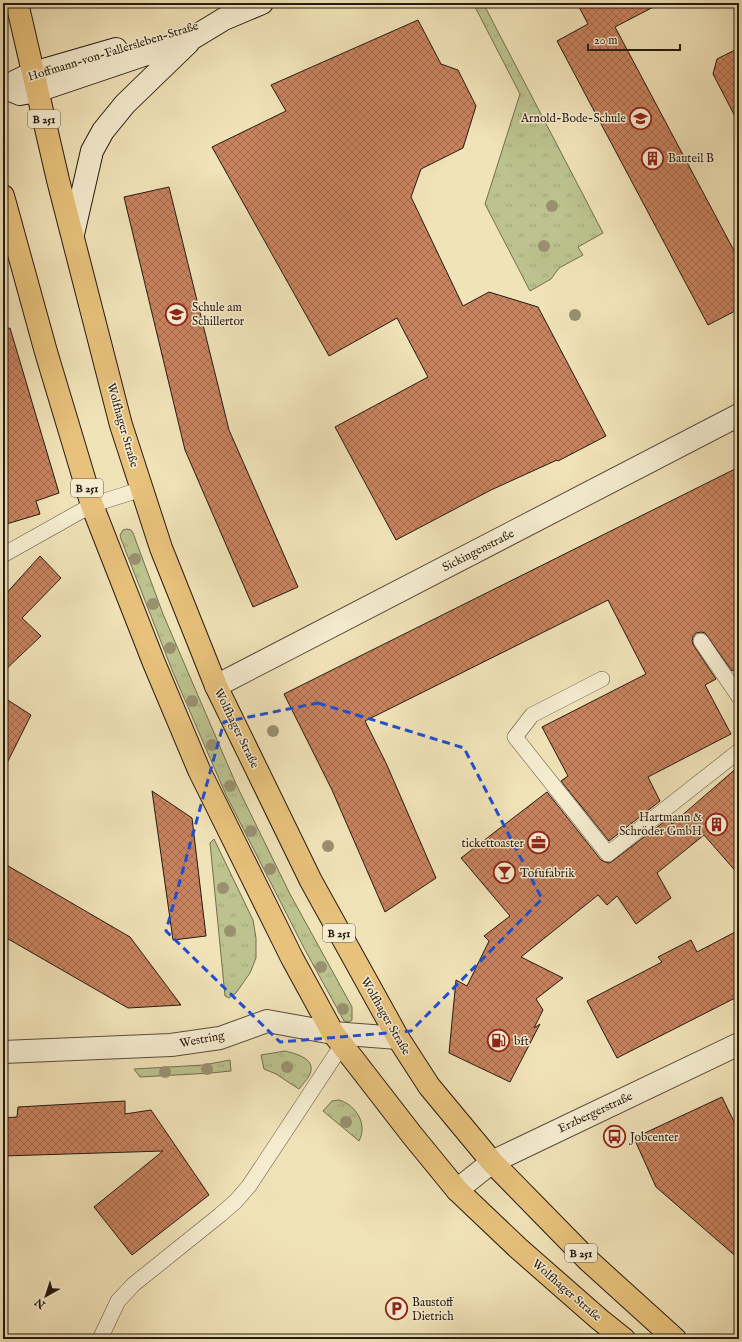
<svg xmlns="http://www.w3.org/2000/svg" width="742" height="1342" viewBox="0 0 742 1342" font-family="'IM FELL English',serif">
  <defs>
    <pattern id="grass-tufts" width="24" height="20" patternUnits="userSpaceOnUse"><rect width="24" height="20" fill="#bcc38e"/><path d="M3 7l-1-3M5 7V3M7 7l1-3M15 17l-1-3M17 17v-4M19 17l1-3" fill="none" stroke="#a1a779"/></pattern>
    <pattern id="building-cross-hatch" width="8" height="8" patternUnits="userSpaceOnUse"><rect width="8" height="8" fill="#c8835f"/><path d="M0 0l8 8M0 8l8-8" fill="none" stroke="#a26a4d"/></pattern>
  </defs>
  <rect width="100%" height="100%" fill="#f1e3b8"/>
  <filter id="stains"><feTurbulence type="fractalNoise" baseFrequency=".005" numOctaves="4"/><feColorMatrix values="0 0 0 0 .2 0 0 0 0 .09 0 0 0 0 .02 0 0 0 .5 -.17"/></filter>
  <radialGradient id="worn" r=".72"><stop offset=".6" stop-color="#630" stop-opacity="0"/><stop offset="1" stop-color="#630" stop-opacity=".3"/></radialGradient>
  <!-- grass -->
  <path fill="url(#grass-tufts)" stroke="#716e50" d="M473,3h10l120,230 -25,14 5,8 -24,13 -8,11 -21,12 -45,-87 35,-110z
    M127,529l4,1 2,3 30,81 73,170 54,110 62,113v13l-3,2 -5,-1 -40,-73 -78,-153 -54,-125 -51,-131 -1,-4 3,-5z
    M214,839l39,81 3,18v20l-6,15 -14,20 -7,5 -4,-2 -15,-153z
    M285,1051c12,3 33,8 24,25 -3,5 -7,9 -10,13l-23,-15 -12,-5 -3,-14z
    M230,1060l1,11 -20,2 -71,4 -6,-8 70,-4z
    M339,1100c17,5 29,24 20,41l-36,-30 9,-10z"/>
  <!-- building -->
  <path fill="url(#building-cross-hatch)" stroke="#261a11" d="M577,3h84l-46,24 124,233v49l-31,16 -151,-284 31,-17z
    M418,20l23,44 17,6 18,36 -13,42 -42,21 -10,28 52,109 26,-14 49,15 68,129 -48,25 -1,-1 -66,30 -95,50 -61,-113 93,-50 -31,-59 -68,38 -117,-209 74,-36 -15,-26z
    M739,48v76l-26,-50 4,-15z
    M169,187l60,243 69,157 -45,20 -68,-157 -61,-253z
    M10,328l49,165 -23,8 4,13 -37,11v-196z
    M739,467v201l-7,3 -27,-38 -4,-1 -5,1 -3,4 -1,4 2,5 22,33 -11,6 26,49 -83,43 12,24 -51,40 -48,-60 7,-5 -26,-49 104,-53 -38,-74 -243,121 21,42 50,115 -51,34 -53,-122 -48,-96z
    M40,556l21,22 -39,40 19,18 -38,36v-75z
    M3,697l28,18 -28,56z
    M739,766v109l-35,-40 -47,38 14,25 -35,26 -19,-28 -10,9 -9,-10 -77,62 42,21 -27,21 7,11 -9,18 6,-4 -30,58 -61,-29 7,-73 11,6 22,-45 -5,-5 26,-20 -49,-58 86,-66 54,68 4,2 5,1 59,-45 3,6z
    M152,791l40,27 14,118 -33,4z
    M3,863l127,74 51,68 -53,3 -125,-72z
    M739,930v66l-122,62 -30,-57 75,-39 -4,-5 33,-17 6,12z
    M722,1097l17,35v127l-83,-72 -22,-49z
    M125,1101v13l26,-4 58,85 -77,60 -38,-48 69,-56 -160,5v-38l14,-1 1,-10z"/>
  <g fill="none" stroke-linecap="round" stroke-linejoin="round">
    <defs>
      <path id="service" d="M3,555l89,-50 50,-16
        M701,641l38,56
        M602,679l-70,36 -17,22 93,117 131,-103
        M100,1339l18,-38 16,-17 86,-69 16,-14 13,-15 93,-141"/>
      <path id="minor" d="M216,686l523,-271
        M3,1052l168,-7 49,-7 47,-17 66,12 65,5
        M457,1190l35,-28 247,-118"/>
      <path id="secondary" d="M16,81l17,-8 83,-24
        M3,87l17,7 17,-3 154,-52 33,-20 38,-16
        M73,234l19,-83 11,-20 22,-27 63,-61"/>
      <path id="primary" d="M17,3l41,177 63,245 40,123 55,138 95,195 87,157 31,48 63,76 48,49 49,50 86,78
        M3,196l43,156 46,153 62,158 45,107 93,188 41,75 79,102 45,55 61,58 81,71 25,20"/>
    </defs>
    <!-- service casing -->
    <use href="#service" stroke="#594c3b" stroke-width="16"/>
    <!-- minor casing -->
    <use href="#minor" stroke="#594c3b" stroke-width="24"/>
    <!-- secondary casing -->
    <use href="#secondary" stroke="#261a11" stroke-width="24"/>
    <!-- primary casing -->
    <use href="#primary" stroke="#261a11" stroke-width="24"/>
    <!-- service -->
    <use href="#service" stroke="#f6edd1" stroke-width="15"/>
    <!-- minor -->
    <use href="#minor" stroke="#f6edd1" stroke-width="22"/>
    <!-- secondary -->
    <use href="#secondary" stroke="#f6edd1" stroke-width="22"/>
    <!-- primary -->
    <use href="#primary" stroke="#e8c27c" stroke-width="22"/>
  </g>
  <!-- trees -->
  <g fill="#9a9070">
    <circle cx="552" cy="206" r="6"/>
    <circle cx="544" cy="246" r="6"/>
    <circle cx="575" cy="315" r="6"/>
    <circle cx="135" cy="559" r="6"/>
    <circle cx="153" cy="604" r="6"/>
    <circle cx="170" cy="648" r="6"/>
    <circle cx="192" cy="701" r="6"/>
    <circle cx="273" cy="731" r="6"/>
    <circle cx="212" cy="745" r="6"/>
    <circle cx="230" cy="786" r="6"/>
    <circle cx="251" cy="831" r="6"/>
    <circle cx="328" cy="846" r="6"/>
    <circle cx="270" cy="869" r="6"/>
    <circle cx="223" cy="888" r="6"/>
    <circle cx="230" cy="931" r="6"/>
    <circle cx="321" cy="967" r="6"/>
    <circle cx="343" cy="1009" r="6"/>
    <circle cx="287" cy="1067" r="6"/>
    <circle cx="207" cy="1069" r="6"/>
    <circle cx="165" cy="1072" r="6"/>
    <circle cx="346" cy="1122" r="6"/>
  </g>
  <!-- marked area -->
  <path fill="none" stroke="#1d4ed8" stroke-width="3" stroke-dasharray="8 5" stroke-linejoin="round" d="M318,703l146,45 78,151 -131,132 -131,11 -114,-111 58,-209z"/>
  <!-- icons -->
  <defs>
    <symbol id="university-ring" viewBox="-11 -11 22 22"><circle r="9.5" fill="#f6edd1" stroke="#8f2418" stroke-width="1.5"/><path d="M0-5L7-2L0 1L-7-2ZM-4 1L0 2.5L4 1V4Q0 6-4 4Z" fill="#8f2418"/></symbol>
    <symbol id="building-ring" viewBox="-11 -11 22 22"><circle r="9.5" fill="#f6edd1" stroke="#8f2418" stroke-width="1.5"/><path d="M-4-6H4V6H1V3H-1V6H-4ZM-2.5-4.3h1.7v1.8h-1.7ZM.8-4.3h1.7v1.8H.8ZM-2.5-1h1.7V.8h-1.7ZM.8-1h1.7V.8H.8Z" fill="#8f2418"/></symbol>
    <symbol id="office-ring" viewBox="-11 -11 22 22"><circle r="9.5" fill="#f6edd1" stroke="#8f2418" stroke-width="1.5"/><path d="M-6-3h4V-5.5h4V-3h4V5H-6ZM-1-4.5V-3h2v-1.5ZM-6 0V1H6V0Z" fill="#8f2418"/></symbol>
    <symbol id="bar-ring" viewBox="-11 -11 22 22"><circle r="9.5" fill="#f6edd1" stroke="#8f2418" stroke-width="1.5"/><path d="M-6-5H6L.8 .8V4.5H3.5V6h-7V4.5H-.8V.8Z" fill="#8f2418"/></symbol>
    <symbol id="fuel-ring" viewBox="-11 -11 22 22"><circle r="9.5" fill="#f6edd1" stroke="#8f2418" stroke-width="1.5"/><path d="M-5.5-6h7V0h2V4h1.3V-2.5L3-4.5l.8-.8L6-3V5H2.5V1h-1V6h-7ZM-4.2-4.7v3.2H.2V-4.7Z" fill="#8f2418"/></symbol>
    <symbol id="bus-ring" viewBox="-11 -11 22 22"><circle r="9.5" fill="#f6edd1" stroke="#8f2418" stroke-width="1.5"/><path d="M-5-6H5V4H4V6H2V4H-2V6H-4V4H-5ZM-3.5-4V0h7V-4ZM-3.5 1.2v1.5H-2V1.2ZM2 1.2v1.5H3.5V1.2Z" fill="#8f2418"/></symbol>
    <symbol id="parking-ring" viewBox="-11 -11 22 22"><circle r="9.5" fill="#f6edd1" stroke="#8f2418" stroke-width="1.5"/><path d="M-3.5-5.5H1a3.5 3.5 0 0 1 0 7H-1V5.5H-3.5ZM-1-3.4V-.6H.8a1.4 1.4 0 0 0 0-2.8Z" fill="#8f2418"/></symbol>
  </defs>
  <g fill-rule="evenodd">
    <use href="#university-ring" x="628" y="106" width="25" height="25"/>
    <use href="#building-ring" x="640" y="146" width="25" height="25"/>
    <use href="#university-ring" x="164" y="302" width="25" height="25"/>
    <use href="#building-ring" x="704" y="812" width="25" height="25"/>
    <use href="#office-ring" x="526" y="830" width="25" height="25"/>
    <use href="#bar-ring" x="492" y="860" width="25" height="25"/>
    <use href="#fuel-ring" x="486" y="1028" width="25" height="25"/>
    <use href="#bus-ring" x="602" y="1124" width="25" height="25"/>
    <use href="#parking-ring" x="384" y="1296" width="25" height="25"/>
  </g>
  <g text-anchor="middle" stroke-width="3" stroke-linejoin="round" paint-order="stroke">
    <!-- shield labels -->
    <g fill="#f6edd1" stroke="#64594b" stroke-width="1">
      <rect x="28" y="110" width="32" height="18" rx="3"/>
      <rect x="71" y="479" width="32" height="18" rx="3"/>
      <rect x="323" y="924" width="32" height="18" rx="3"/>
      <rect x="565" y="1244" width="32" height="18" rx="3"/>
    </g>
    <g font-size="11" font-weight="bold" fill="#261a11">
      <text x="44" y="123">B 251</text>
      <text x="87" y="492">B 251</text>
      <text x="339" y="937">B 251</text>
      <text x="581" y="1257">B 251</text>
    </g>
    <!-- street labels -->
    <g font-size="12" fill="#261a11" stroke="#f6edd1">
      <text transform="translate(113 51) rotate(-17)" y="4">Hoffmann-von-Fallersleben-Straße</text>
      <text transform="translate(123 425) rotate(74)" y="4">Wolfhager Straße</text>
      <text transform="translate(478 550) rotate(-27)" y="4">Sickingenstraße</text>
      <text transform="translate(237 728) rotate(64)" y="4">Wolfhager Straße</text>
      <text transform="translate(386 1016) rotate(60)" y="4">Wolfhager Straße</text>
      <text transform="translate(202 1039) rotate(-11)" y="4">Westring</text>
      <text transform="translate(595 1112) rotate(-25)" y="4">Erzbergerstraße</text>
      <text transform="translate(567 1290) rotate(41)" y="4">Wolfhager Straße</text>
    </g>
    <!-- poi labels -->
    <g font-size="12" fill="#261a11" stroke="#f6edd1" text-anchor="start">
      <text x="626" y="122" text-anchor="end">Arnold-Bode-Schule</text>
      <text x="668" y="162">Bauteil B</text>
      <text x="192" y="311">Schule am<tspan x="192" dy="14">Schillertor</tspan></text>
      <text x="702" y="821" text-anchor="end">Hartmann &amp;<tspan x="702" dy="14">Schröder GmbH</tspan></text>
      <text x="524" y="847" text-anchor="end">tickettoaster</text>
      <text x="520" y="877">Tofufabrik</text>
      <text x="514" y="1045">bft</text>
      <text x="630" y="1141">Jobcenter</text>
      <text x="412" y="1306">Baustoff<tspan x="412" dy="14">Dietrich</tspan></text>
    </g>
  </g>
  <!-- margin -->
  <rect width="742" height="1342" fill="none" stroke="#f1e3b8" stroke-width="16"/>
  <rect x="4" y="4" width="734" height="1334" fill="none" stroke="#261a11" stroke-width="2"/>
  <rect x="8" y="8" width="726" height="1326" fill="none" stroke="#261a11"/>
  <!-- north arrow -->
  <g transform="translate(46 1296) rotate(219)" stroke="#f6edd1" stroke-width="3" paint-order="stroke">
  <path d="M0-3L7 15L0 10L-7 15Z" fill="#261a11"/>
  <text y="-6" font-size="11" font-weight="bold" text-anchor="middle" fill="#261a11">N</text>
  </g>
  <!-- scale -->
  <path d="M588 44v6h92v-6" fill="none" stroke="#261a11" stroke-width="2"/>
  <text x="594" y="44" font-size="12" fill="#261a11" stroke="#f6edd1" stroke-width="3" paint-order="stroke">20 m</text>
  <rect width="100%" height="100%" filter="url(#stains)"/>
  <rect width="100%" height="100%" fill="url(#worn)"/>
</svg>
